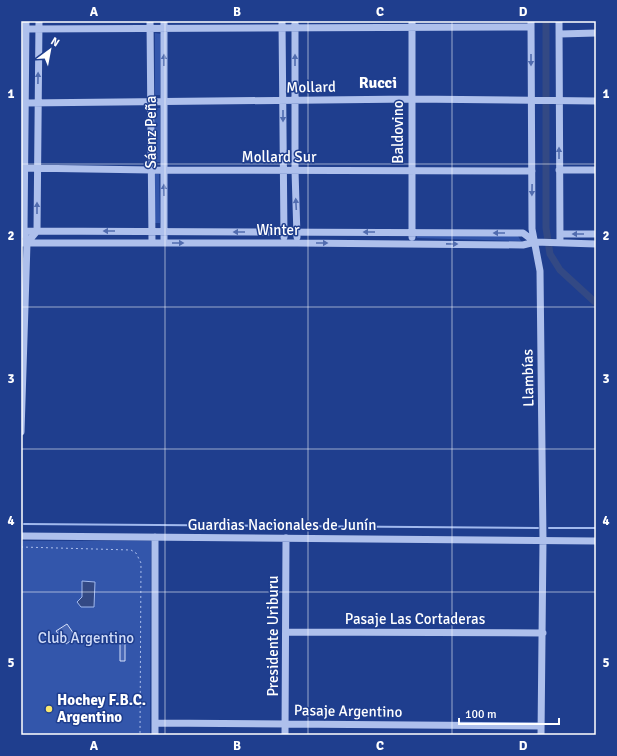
<svg xmlns="http://www.w3.org/2000/svg" width="617" height="756" viewBox="0 0 617 756" font-family="Signika,sans-serif">
  <rect width="100%" height="100%" fill="#1f3e8e"/>
  <!-- green -->
  <path fill="#3356ab" d="M155,33l6,1 -1,61h-5z
    M155,108h5v54h-6z
    M155,174h4l1,49h-5z
    M417,233l101,3 3,5 -104,-3z
    M21,541h130l-1,194h-129z"/>
  <!-- water -->
  <path fill="#334984" stroke="#a1b9ee" d="M82,581l13,1 -1,25h-13l-4,-5 5,-5z"/>
  <g fill="none" stroke-linecap="round" stroke-linejoin="round">
    <!-- stream -->
    <path stroke="#a1b9ee" stroke-width="2" d="M24,524l514,4
      M549,528h47"/>
    <!-- canal -->
    <path stroke="#334984" stroke-width="7" d="M546,21v207l4,26 10,16 36,33"/>
  </g>
  <!-- building -->
  <path fill="#4867b5" stroke="#d3def9" d="M67,624l9,13 -10,7 -10,-13z
    M120,642h5v19h-5z"/>
  <g fill="none" stroke-linecap="round" stroke-linejoin="round">
    <!-- path -->
    <path stroke="#aec0ec" stroke-width="1" stroke-dasharray="2 3" stroke-linecap="butt" d="M21,547l110,3 5,3 5,10 -1,172
      M21,615v5"/>
    <!-- minor -->
    <path stroke="#aec0ec" stroke-width="7" d="M150,21l2,221
      M164,21v222
      M282,21l2,216
      M295,21v149l2,67
      M412,21v216
      M531,21l1,208 8,42 3,269 -2,195
      M559,21l1,222
      M27,29l504,-2
      M560,34l36,-1
      M26,103l386,-4 184,2
      M25,168l126,2 381,1
      M559,170h37
      M24,231l499,2 12,9
      M560,234h36
      M21,243h276l226,2 12,-3 61,2
      M27,243l10,-12 2,-210
      M21,432l6,-189 -3,-12 2,-210
      M21,536l575,5
      M286,632l257,1
      M155,723l386,3
      M155,735v-198
      M285,735l1,-197"/>
  </g>
  <!-- one-way arrows -->
  <defs><path id="oneway-solid" d="M-6-.8H1V-3.2L6.5 0L1 3.2V.8H-6Z"/></defs>
  <g fill="#516caf">
    <use href="#oneway-solid" transform="translate(164 60) rotate(-90)"/>
    <use href="#oneway-solid" transform="translate(295 60) rotate(-90)"/>
    <use href="#oneway-solid" transform="translate(531 60) rotate(90)"/>
    <use href="#oneway-solid" transform="translate(38 78) rotate(-89)"/>
    <use href="#oneway-solid" transform="translate(283 116) rotate(90)"/>
    <use href="#oneway-solid" transform="translate(559 153) rotate(-90)"/>
    <use href="#oneway-solid" transform="translate(164 190) rotate(-91)"/>
    <use href="#oneway-solid" transform="translate(532 190) rotate(91)"/>
    <use href="#oneway-solid" transform="translate(296 204) rotate(-93)"/>
    <use href="#oneway-solid" transform="translate(37 208) rotate(-90)"/>
    <use href="#oneway-solid" transform="translate(109 231) rotate(180)"/>
    <use href="#oneway-solid" transform="translate(239 232) rotate(-180)"/>
    <use href="#oneway-solid" transform="translate(369 232) rotate(-180)"/>
    <use href="#oneway-solid" transform="translate(499 233) rotate(-180)"/>
    <use href="#oneway-solid" transform="translate(578 234) rotate(-180)"/>
    <use href="#oneway-solid" transform="translate(178 243)"/>
    <use href="#oneway-solid" transform="translate(322 243)"/>
    <use href="#oneway-solid" transform="translate(452 244) rotate(1)"/>
  </g>
  <!-- grid -->
  <path fill="none" stroke="#fff" stroke-width="1" stroke-opacity="0.55" d="M165,21v714M308,21v714M452,21v714M21,164h575M21,307h575M21,449h575M21,592h575"/>
  <!-- markers -->
  <circle fill="#fae86e" stroke="#1f3e8e" stroke-width="1.5" cx="49" cy="709" r="4"/>
  <g text-anchor="middle" stroke-width="3" stroke-linejoin="round" paint-order="stroke">
    <!-- street labels -->
    <g font-size="15" fill="#fff" stroke="#1f3e8e">
      <text transform="translate(311 87) rotate(-1)" y="5">Mollard</text>
      <text transform="translate(151 132) rotate(-90)" y="5">Sáenz Peña</text>
      <text transform="translate(398 132) rotate(-90)" y="5">Baldovino</text>
      <text x="279" y="162">Mollard Sur</text>
      <text x="278" y="235">Winter</text>
      <text transform="translate(528 378) rotate(-91)" y="5">Llambías</text>
      <text x="282" y="530">Guardias Nacionales de Junín</text>
      <text x="415" y="624">Pasaje Las Cortaderas</text>
      <text transform="translate(273 636) rotate(-90)" y="5">Presidente Uriburu</text>
      <text transform="translate(348 711) rotate(1)" y="5">Pasaje Argentino</text>
    </g>
    <!-- park labels -->
    <g font-size="15" fill="#d3def9" stroke="#1f3e8e">
      <text x="86" y="643">Club Argentino</text>
    </g>
    <!-- poi labels -->
    <g font-size="15" font-weight="bold" fill="#fff" stroke="#1f3e8e" text-anchor="start">
      <text x="57" y="705">Hochey F.B.C.<tspan x="57" dy="17">Argentino</tspan></text>
    </g>
    <!-- neighbourhood labels -->
    <g font-size="16" font-weight="bold" fill="#fff" stroke="#1f3e8e">
      <text x="378" y="88">Rucci</text>
    </g>
  </g>
  <!-- border -->
  <rect width="617" height="756" fill="none" stroke="#1f3e8e" stroke-width="44"/>
  <!-- north arrow -->
  <g transform="translate(50 50) rotate(32)" stroke="#1f3e8e" stroke-width="3" paint-order="stroke">
  <path d="M0-3L7 15L0 10L-7 15Z" fill="#ffffff"/>
  <text y="-6" font-size="11" font-weight="bold" text-anchor="middle" fill="#ffffff">N</text>
  </g>
  <!-- scale -->
  <path d="M459 718v6h100v-6" fill="none" stroke="#ffffff" stroke-width="2"/>
  <text x="465" y="718" font-size="12" fill="#ffffff" stroke="#1f3e8e" stroke-width="3" paint-order="stroke">100 m</text>
  <rect x="22" y="22" width="573" height="712" fill="none" stroke="#fff" stroke-width="1.5"/>
  <g font-size="13" text-anchor="middle" font-weight="bold" fill="#fff">
    <text x="94" y="16">A</text>
    <text x="237" y="16">B</text>
    <text x="380" y="16">C</text>
    <text x="523" y="16">D</text>
    <text x="11" y="98">1</text>
    <text x="606" y="98">1</text>
    <text x="11" y="240">2</text>
    <text x="606" y="240">2</text>
    <text x="11" y="383">3</text>
    <text x="606" y="383">3</text>
    <text x="11" y="525">4</text>
    <text x="606" y="525">4</text>
    <text x="11" y="667">5</text>
    <text x="606" y="667">5</text>
    <text x="94" y="750">A</text>
    <text x="237" y="750">B</text>
    <text x="380" y="750">C</text>
    <text x="523" y="750">D</text>
  </g>
</svg>
